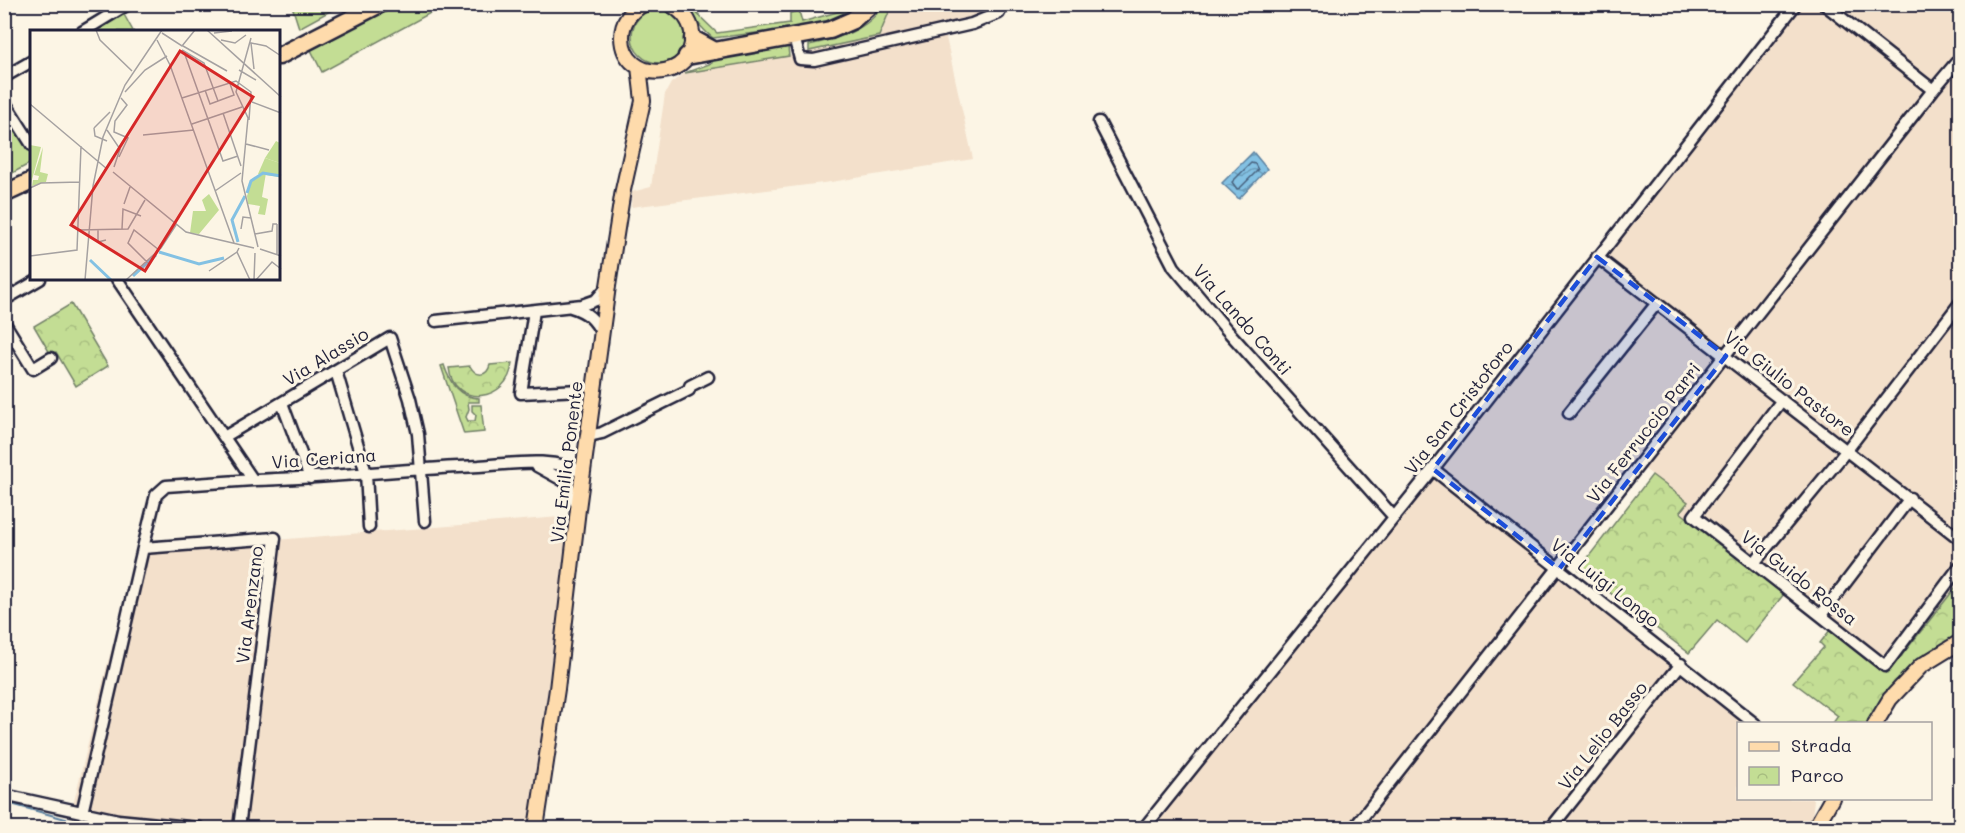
<svg xmlns="http://www.w3.org/2000/svg" width="1965" height="833" viewBox="0 0 1965 833" font-family="Mali,sans-serif">
  <defs>
    <pattern id="park-crowns" width="20" height="18" patternUnits="userSpaceOnUse" patternTransform="scale(1.5)"><rect width="20" height="18" fill="#c3dd94"/><path d="M2 6a3 3 0 1 1 6 0M12 15a3 3 0 1 1 6 0" fill="none" stroke="#a7bd80"/></pattern>
    <pattern id="water-waves" width="16" height="10" patternUnits="userSpaceOnUse" patternTransform="scale(1.5)"><rect width="16" height="10" fill="#83c1e3"/><path d="M0 5q4-4 8 0t8 0" fill="none" stroke="#6b9cb9"/></pattern>
  </defs>
  <rect width="100%" height="100%" fill="#fcf5e5"/>
  <filter id="ink" filterUnits="userSpaceOnUse"><feTurbulence type="fractalNoise" baseFrequency=".0167" numOctaves="2"/><feDisplacementMap in="SourceGraphic" scale="12" xChannelSelector="R" yChannelSelector="G"/><feConvolveMatrix kernelMatrix="1 2 1 2 8 2 1 2 1" color-interpolation-filters="sRGB"/></filter>
  <g filter="url(#ink)">
    <!-- built -->
    <path fill="#f3e0cb" d="M892,5h104l-4,6 -21,8 -28,5 30,135 -142,23 -200,25 1,-15 19,-5 14,-93 6,-11 14,-10 104,-17 89,-20z
      M1802,5h158v577l-73,92 -207,-162 7,-10 -50,-39 -84,107 193,153 -8,1v74l76,1 -2,20 -5,9h-656z
      M572,516l-23,164 -15,148h-324l-73,-8 -2,6h-9l-55,-12 36,-148 32,-115z"/>
    <!-- grass -->
    <path fill="#c3dd94" stroke="#728068" stroke-width="1.5" d="M294,4h47v1l-42,23 -7,-22z
      M393,4l52,1 -123,67 -13,-26z
      M682,5h6l29,28 73,-10v-10l9,-2 3,11 42,-12 7,-5h8l-16,12 -43,11 -87,10c-14,-10 -19,-23 -31,-33z
      M883,5h9l-13,31 -70,15v-6c27,-6 59,-14 74,-40z
      M632 36a27 27 0 1 1 54 0a27 27 0 1 1-54 0Z
      M122,11l11,20 -47,1z
      M788,47l1,9 -104,17 27,-10 1,-6z
      M4,109l28,40 -1,14 -26,14z"/>
    <!-- park -->
    <path fill="url(#park-crowns)" stroke="#728068" stroke-width="1.5" d="M71,304l37,62 -32,20 -20,-34 -5,3 -17,-29z
      M512,363c-3,40 -59,45 -63,5l21,-2c6,11 17,11 20,-1z
      M444,365c6,18 14,32 35,33v4h-11l1,7 -3,8 2,4h7l1,-6 -4,-4v-6h9l3,27 -20,2 -23,-68z
      M1652,475l36,27 -8,10 104,82 -39,49 -28,-23 -28,33 -110,-84z
      M1960,582v53c-45,20 -69,46 -93,88h-34l5,-7 -45,-34 31,-35 -4,-4 10,-13 57,44z"/>
    <!-- water -->
    <path fill="url(#water-waves)" stroke="#5c81a0" stroke-width="1.5" d="M1253,152l14,17 -28,30 -17,-16z"/>
    <g fill="none" stroke-linecap="round" stroke-linejoin="round">
      <!-- shore -->
      <path stroke="#49627e" stroke-width="1.5" d="M1251,163l4,1 3,6 -18,18 -3,1 -5,-7z"/>
      <!-- stream -->
      <path stroke="#5c81a0" stroke-width="2" d="M4,802l94,26"/>
      <defs>
        <path id="minor" d="M1824,4l109,86
          M82,32l46,-28
          M794,37l6,22 14,1 158,-36 27,-11 3,-9
          M4,77l28,-16
          M4,101l28,44
          M1099,122l75,145 52,62 168,188
          M1597,257l363,282
          M117,279l136,201c75,-2 150,-11 226,-14 32,-2 75,-10 104,7
          M4,300l36,-21
          M571,307c16,5 24,12 31,27
          M534,311l-13,82 59,-3
          M436,321l146,-16 14,-5 12,-14
          M4,322l29,47 18,-11
          M336,371l30,102 3,54
          M1782,400l-88,116 191,150 75,-100
          M282,403l28,75
          M1569,413l88,-110
          M589,436l13,-3 87,-43 1,-4 18,-9
          M224,437l166,-99 20,61 8,35 7,87
          M537,466l29,16 11,23
          M1433,469l322,255
          M143,548l13,-53 10,-9 87,-6
          M1754,563l93,-113 113,-147
          M1821,615l89,-117
          M4,795l114,25 81,8
          M82,813l61,-265 132,-10 -36,290
          M1144,828l289,-359 363,-465
          M1354,828l579,-738 27,-32
          M1551,828l130,-164
          M1958,828l2,-1"/>
        <path id="major" d="M644,4c-13,6 -22,18 -22,33 1,49 76,45 70,-5 -2,-13 -11,-22 -22,-28
          M1875,724l15,-25 31,-33 39,-24
          M536,828l21,-139 21,-180 30,-223 15,-96 20,-89 -4,-34
          M1815,828l17,-30"/>
        <path id="highway" d="M693,39l22,12
          M279,56l101,-52
          M687,56l143,-26 23,-10 18,-16
          M4,194l28,-13"/>
      </defs>
      <!-- minor casing -->
      <use href="#minor" stroke="#22223b" stroke-width="15"/>
      <!-- major casing -->
      <use href="#major" stroke="#22223b" stroke-width="18"/>
      <!-- highway casing -->
      <use href="#highway" stroke="#22223b" stroke-width="21"/>
      <!-- minor -->
      <use href="#minor" stroke="#fcf5e5" stroke-width="10"/>
      <!-- major -->
      <use href="#major" stroke="#fedbac" stroke-width="14"/>
      <!-- highway -->
      <use href="#highway" stroke="#fedbac" stroke-width="16"/>
    </g>
  </g>
  <!-- marked area -->
  <path fill="#1d4ed8" fill-opacity="0.2" stroke="#1d4ed8" stroke-width="4.5" stroke-dasharray="12 8" stroke-linejoin="round" d="M1597,257l129,99 -167,213 -126,-100z"/>
  <g text-anchor="middle" stroke-width="6" stroke-linejoin="round" paint-order="stroke">
    <!-- street labels -->
    <g font-size="18" fill="#22223b" stroke="#fcf5e5">
      <text transform="translate(1242 320) rotate(49)" y="6">Via Lando Conti</text>
      <text transform="translate(326 357) rotate(-31)" y="6">Via Alassio</text>
      <text transform="translate(1789 384) rotate(38)" y="6">Via Giulio Pastore</text>
      <text transform="translate(1459 408) rotate(-52)" y="6">Via San Cristoforo</text>
      <text transform="translate(1644 433) rotate(-52)" y="6">Via Ferruccio Parri</text>
      <text transform="translate(324 459) rotate(-4)" y="6">Via Ceriana</text>
      <text transform="translate(567 462) rotate(-83)" y="6">Via Emilia Ponente</text>
      <text transform="translate(1799 578) rotate(38)" y="6">Via Guido Rossa</text>
      <text transform="translate(1605 583) rotate(38)" y="6">Via Luigi Longo</text>
      <text transform="translate(250 605) rotate(-83)" y="6">Via Arenzano</text>
      <text transform="translate(1603 736) rotate(-52)" y="6">Via Lelio Basso</text>
    </g>
  </g>
  <!-- overview -->
  <g transform="translate(30 30)">
    <rect width="250" height="250" fill="#fcf5e5"/>
    <path d="M246,111l4,2v20l-15,-5zM13,117l-3,25 8,2 -2,8 -14,4 1,-6h5l1,-4 -5,-1zM236,143l-4,24 6,2 -3,16 -7,-1 2,-8 -12,-2 -1,-8 5,-16zM179,164l10,16 -20,24 -9,-1 3,-22h13l-4,-11z" fill="#c3dd94"/>
    <path d="M0,115l11,2 -11,40zM235,128l15,5v14l-22,-3z" fill="#c3dd94"/>
    <path fill="none" stroke="#83c1e3" stroke-width="3" d="M217,163l4,-12 12,-8 18,3M208,212l-6,-22 13,-24M129,222l40,12 25,-6M60,230l21,20M103,246l23,-21"/>
    <path fill="none" stroke="#a5a1a1" stroke-width="1.5" d="M66,0l4,10 32,31M177,0l74,67M132,3l20,13 13,-16M184,3l18,-2M221,8l-15,54 12,26 -6,63 16,66M127,10l13,25 64,178M191,10l14,3 11,-8M153,16l44,25M152,20l22,13 14,38M154,22l39,109 15,-5M224,39l-3,-26 15,3 15,10M209,40l17,10M175,60l5,14 24,-9 -5,-14M95,62l20,-22 22,-14M152,68l54,-17 15,11 -2,28M222,72l29,11M0,74l77,65M193,83l18,53M162,94l50,-17M64,98l1,8 12,5M64,98l16,-16M77,100l13,19 -6,18M113,105l51,-5M216,114l23,6M89,127l9,-19 -14,-6 1,-11 12,-16 -6,-7M83,142l73,60 68,16M0,158l11,-5 39,-1M185,161l26,-18M94,174l6,-17M247,194v30M92,199l1,-20 18,7M211,199l2,-12 8,1M48,200l50,-1 17,-29M68,200v12l8,-2M225,204l17,-3 1,-7h4M209,218l-2,4 13,28M230,219l21,7M0,226l47,-6 4,-104M118,233l-20,-20 6,-13 25,20M179,241l28,-19M55,250l8,-94 10,-49 22,-52 37,-55M96,250l35,-32 15,-23M224,250l1,-27M226,250l16,-18 9,7"/>
    <path fill="#d62828" fill-opacity="0.15" stroke="#d62828" stroke-width="3" d="M150,21l73,46 -108,174 -74,-46z"/>
    <rect width="250" height="250" fill="none" stroke="#22223b" stroke-width="3"/>
  </g>
  <!-- margin -->
  <rect width="1965" height="833" fill="none" stroke="#fcf5e5" stroke-width="24"/>
  <rect x="12" y="12" width="1941" height="809" fill="none" stroke="#22223b" stroke-width="2" filter="url(#ink)"/>
  <!-- legend -->
  <rect x="1737" y="722" width="195" height="78" fill="#fcf5e5" stroke="#a5a1a1" stroke-width="1.5"/>
  <rect x="1749" y="742" width="30" height="9" fill="#fedbac" stroke="#a5a1a1" stroke-width="1.5"/>
  <text x="1791" y="752" font-size="18" fill="#22223b">Strada</text>
  <rect x="1749" y="767" width="30" height="18" fill="url(#park-crowns)" stroke="#a5a1a1" stroke-width="1.5"/>
  <text x="1791" y="782" font-size="18" fill="#22223b">Parco</text>
</svg>
